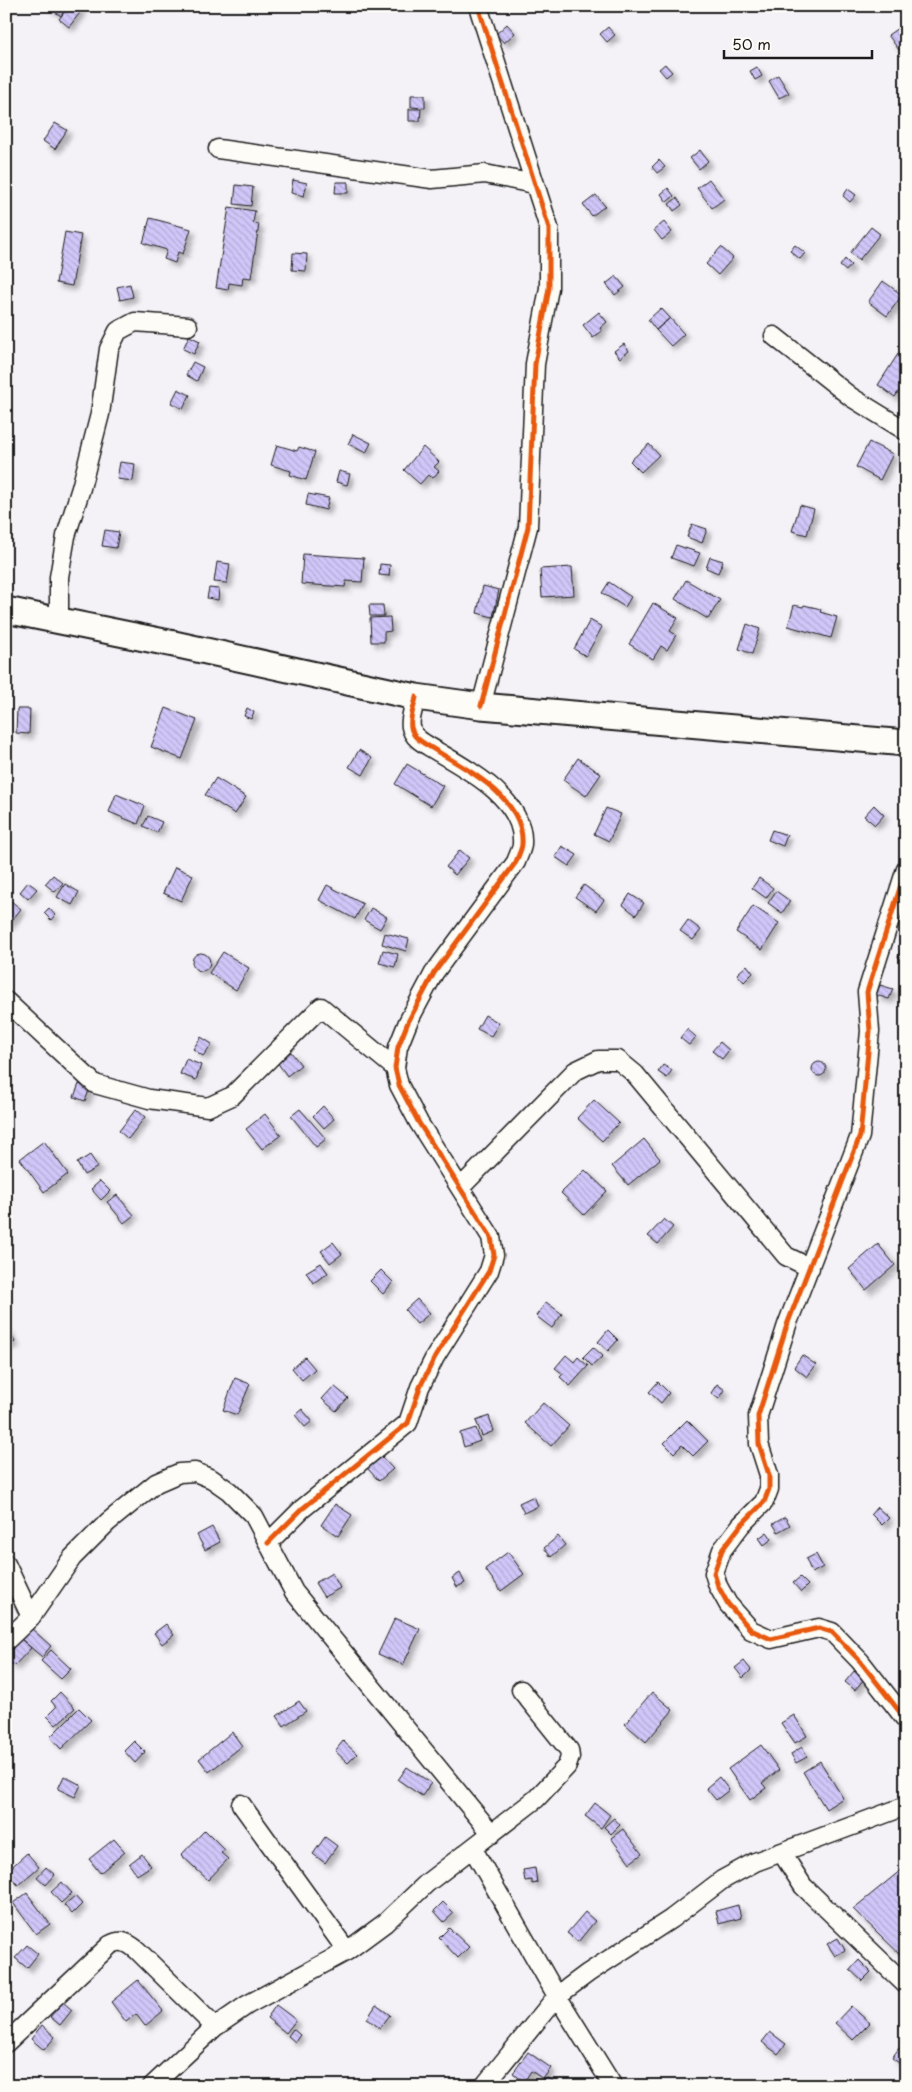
<svg xmlns="http://www.w3.org/2000/svg" width="912" height="2092" viewBox="0 0 912 2092" font-family="'Playpen Sans',sans-serif">
  <defs>
    <pattern id="building-back-hatch" width="6" height="6" patternUnits="userSpaceOnUse" patternTransform="scale(1.25)"><rect width="6" height="6" fill="#d0c6f8"/><path d="M-1 5l2 2M0 0l6 6M5-1l2 2" fill="none" stroke="#b2aad4"/></pattern>
    <filter id="shadow"><feDropShadow dx="4.5" dy="4.5" stdDeviation="2.5" flood-color="#0004"/></filter>
  </defs>
  <rect width="100%" height="100%" fill="#f4f1f7"/>
  <filter id="ink" filterUnits="userSpaceOnUse"><feTurbulence type="fractalNoise" baseFrequency=".02" numOctaves="2"/><feDisplacementMap in="SourceGraphic" scale="10" xChannelSelector="R" yChannelSelector="G"/><feConvolveMatrix kernelMatrix="1 2 1 2 8 2 1 2 1" color-interpolation-filters="sRGB"/></filter>
  <g filter="url(#ink)">
    <!-- building -->
    <path fill="url(#building-back-hatch)" stroke="#1c1c1c" filter="url(#shadow)" d="M46,6h21l-6,10z
      M69,6h8l5,4 -13,17 -10,-8z
      M507,24l8,9 -11,10 -8,-9z
      M608,27l7,8 -8,7 -7,-8z
      M898,28l8,10v8l-7,4 -11,-15z
      M665,64l7,8 -6,5 -7,-8z
      M757,67l5,9 -7,4 -5,-9z
      M778,75l11,18 -10,5 -10,-17z
      M411,95h14v13l-14,-1z
      M409,109h12l-1,12h-11z
      M55,123l12,7 -12,19 -12,-8z
      M700,150l8,11 -9,8 -9,-11z
      M659,160l6,7 -8,6 -5,-6z
      M709,179l15,20 -12,9 -15,-20z
      M293,180l14,3 -3,13 -13,-3z
      M336,182h12v11h-13z
      M236,185l17,2 -2,19 -17,-2z
      M668,188l6,8 -7,6 -6,-8z
      M848,189l8,6 -6,7 -7,-6z
      M596,195l9,11 -13,10 -9,-11z
      M677,198l5,7 -8,6 -5,-7z
      M229,207l26,4 -2,12 6,1 -8,54 -8,-1 -1,8 -13,-2 -1,7 -12,-2z
      M150,218l41,11 -8,25 -5,-2 -3,11 -11,-4 3,-9 -24,-7z
      M664,222l8,10 -10,8 -8,-10z
      M871,227l9,7 -21,26 -9,-7z
      M65,232l16,3 -9,51 -16,-3z
      M795,245l10,8 -5,6 -10,-8z
      M721,247l12,11 -15,17 -12,-11z
      M293,253l14,1 -1,17 -14,-1z
      M845,259l6,6 -5,6 -6,-5z
      M616,276l9,11 -10,8 -9,-11z
      M883,281l19,14 -15,21 -19,-14z
      M130,284l3,13 -13,3 -3,-13z
      M661,308l9,10 -14,12 -8,-10z
      M599,312l8,10 -7,6 2,3 -9,7 -10,-13z
      M670,318l14,16 -13,12 -15,-16z
      M189,336l11,5 -6,13 -11,-5z
      M624,344l5,7 -9,7 -6,-7z
      M898,354l8,4v8l-3,4 3,3v11l-4,2 -7,11 -17,-12z
      M193,362l10,5 -6,14 -11,-6z
      M178,389l12,6 -7,14 -12,-6z
      M353,434l18,9 -5,10 -18,-9z
      M869,442l24,12 -13,26 -24,-13z
      M649,444l10,11 -18,17 -11,-11z
      M277,445l20,6 2,-4 16,5 -9,28 -16,-5 1,-4 -20,-6z
      M423,447l16,15 -5,5 5,4 -6,7 -5,-3 -8,9 -16,-14z
      M120,462l15,2 -2,17 -16,-2z
      M339,471l11,3 -3,11 -11,-3z
      M308,494l21,4 -3,12 -20,-5z
      M800,505l14,4 -7,26 -15,-4z
      M692,524l15,5 -5,14 -15,-6z
      M105,530l14,2 -3,16 -14,-2z
      M676,545l24,8 -6,13 -23,-8z
      M303,554l61,4 -2,24 -16,-1 -1,6 -44,-3z
      M710,557l13,4 -5,12 -12,-5z
      M217,562l13,2 -3,19 -13,-1z
      M380,564l10,1 -1,11 -10,-1z
      M572,567l2,28 -32,2 -2,-28z
      M686,580l34,20 -12,19 -33,-20z
      M609,582l22,15 -6,10 -23,-14z
      M483,586l16,4 -6,27 -16,-4z
      M209,588l10,1 -1,11 -11,-2z
      M653,603l25,15 -8,13 6,4 -9,15 -6,-4 -8,13 -24,-15z
      M369,605h14l1,11h-14z
      M794,605l9,2 1,-2 17,4 -1,3 17,5 -6,21 -43,-12z
      M390,617l1,14 -7,1v10h-13l-1,-24z
      M590,620l12,7 -16,29 -12,-7z
      M747,624l13,5 -8,25 -13,-5z
      M166,708l31,12 -15,39 -31,-12z
      M247,708l7,4 -3,7 -7,-3z
      M17,709h13l-1,25 -13,-1z
      M359,750l13,8 -9,17 -14,-8z
      M578,758l23,16 -15,22 -23,-16z
      M407,764l36,22 -12,20 -36,-22z
      M216,778l30,19 -11,17 -30,-19z
      M116,794l29,12 -7,18 -29,-12z
      M874,805l10,10 -9,10 -11,-9z
      M606,808l15,6 -12,27 -15,-7z
      M148,816l14,6 -5,11 -14,-7z
      M772,830l15,5 -4,11 -15,-6z
      M562,846l15,9 -8,11 -14,-9z
      M460,850l9,8 -14,17 -9,-8z
      M175,867l18,8 -12,26 -18,-8z
      M53,875l10,8 -8,9 -10,-8z
      M759,878l14,10 -7,10 -14,-10z
      M28,882l9,7 -9,10 -8,-7z
      M65,884l14,8 -7,13 -15,-8z
      M327,885l36,19 -8,15 -36,-19z
      M584,885l20,15 -8,11 -21,-14z
      M776,891l14,10 -8,12 -14,-10z
      M630,894l14,9 -8,12 -13,-10z
      M11,901l10,8 -13,16 -2,-1v-16z
      M753,906l26,17 -17,27 -26,-18z
      M49,908l6,7 -4,5 -7,-7z
      M371,908l16,9 -7,12 -16,-9z
      M688,920l13,10 -8,10 -13,-9z
      M385,933l24,6 -3,12 -24,-7z
      M906,937v23l-8,-3z
      M383,950l15,4 -3,13 -16,-4z
      M223,952l26,16 -13,22 -27,-17z
      M192 962a9 9 0 1 1 18 0a9 9 0 1 1-18 0Z
      M747,965l6,8 -9,9 -7,-8z
      M880,985l13,4 -4,10 -13,-4z
      M485,1015l14,8 -8,13 -14,-7z
      M687,1029l9,8 -7,8 -9,-7z
      M201,1037l11,7 -9,12 -10,-7z
      M720,1042l9,8 -7,9 -10,-8z
      M291,1052l10,13 -14,11 -10,-14z
      M186,1059l15,6 -5,15 -16,-6z
      M812 1069a7 7 0 1 1 14 0a7 7 0 1 1-14 0Z
      M663,1065l9,5 -5,8 -9,-6z
      M79,1084l11,4 -5,13 -11,-4z
      M594,1100l25,23 -17,18 -25,-23z
      M323,1106l11,13 -10,9 -11,-12z
      M136,1109l9,8 -17,22 -9,-8z
      M300,1109l26,30 -10,8 -25,-31z
      M265,1114l16,21 -19,14 -16,-20z
      M644,1139l16,20 -32,26 -16,-19z
      M44,1141l24,33 -24,18 -24,-33z
      M90,1155l8,12 -14,8 -7,-12z
      M585,1170l22,21 -23,24 -23,-22z
      M100,1181l10,10 -9,9 -10,-11z
      M117,1195l17,20 -10,8 -17,-21z
      M664,1219l9,8 -15,17 -10,-8z
      M333,1242l9,12 -12,9 -9,-12z
      M878,1244l17,21 -29,25 -17,-21z
      M321,1263l7,10 -15,10 -7,-11z
      M381,1270l12,12 -10,12 -13,-13z
      M417,1299l13,14 -13,11 -12,-14z
      M546,1302l16,12 -10,14 -16,-12z
      M6,1326l9,16 -9,4z
      M608,1330l10,10 -10,11 -10,-9z
      M593,1347l10,9 -11,10 -9,-9z
      M566,1355l8,7 4,-5 10,9 -18,20 -10,-9 3,-3 -8,-6z
      M802,1355l14,10 -9,12 -13,-10z
      M305,1357l10,12 -13,11 -10,-12z
      M235,1378l15,6 -13,31 -14,-5z
      M658,1382l11,11 -8,10 -12,-11z
      M717,1384l8,6 -6,9 -8,-6z
      M334,1386l14,12 -12,13 -14,-12z
      M543,1403l26,23 -18,20 -26,-23z
      M302,1409l10,12 -7,6 -10,-12z
      M489,1416l5,15 -12,5 -6,-15z
      M687,1420l21,21 -15,15 -11,-11 -8,8 -10,-10z
      M476,1428l4,13 -16,6 -4,-14z
      M381,1456l12,13 -14,12 -12,-13z
      M534,1496l4,10 -14,7 -5,-10z
      M335,1504l17,11 -14,21 -17,-11z
      M877,1507l12,11 -7,7 -11,-11z
      M785,1517l5,8 -12,7 -5,-8z
      M212,1527l8,15 -15,8 -8,-15z
      M767,1532l5,7 -8,6 -5,-7z
      M558,1536l7,9 -14,12 -7,-9z
      M508,1552l16,22 -23,17 -16,-22z
      M816,1554l7,13 -11,6 -6,-14z
      M332,1573l8,15 -16,9 -9,-14z
      M460,1573l5,10 -8,4 -5,-9z
      M800,1577l8,8 -7,7 -8,-9z
      M395,1618l25,11 -17,36 -25,-11z
      M166,1624l8,11 -12,9 -8,-11z
      M30,1627l21,19 -9,11 -22,-19z
      M20,1638l11,10 -17,18 -8,-8v-5z
      M51,1650l20,19 -10,10 -20,-18z
      M744,1661l7,9 -8,8 -8,-10z
      M854,1671l10,8 -9,11 -10,-8z
      M60,1692l15,16 -19,17 -9,-9 9,-9 -5,-6z
      M652,1692l21,18 -27,32 -21,-18z
      M299,1701l7,10 -22,15 -7,-10z
      M79,1708l12,12 -30,29 -11,-12z
      M794,1715l13,21 -12,7 -14,-20z
      M232,1732l10,14 -33,26 -10,-13z
      M134,1741l11,11 -10,11 -11,-12z
      M343,1741l14,13 -9,9 -13,-12z
      M761,1745l18,25 -17,13 4,5 -16,12 -22,-31z
      M802,1747l5,10 -11,6 -5,-9z
      M820,1761l23,37 -17,11 -23,-37z
      M407,1767l24,16 -9,13 -24,-16z
      M64,1776l17,9 -6,12 -17,-8z
      M719,1777l10,13 -13,10 -10,-12z
      M595,1803l15,12 -9,13 -16,-12z
      M614,1818l6,7 -9,9 -7,-7z
      M623,1829l19,25 -12,9 -19,-25z
      M205,1830l20,20 -4,3 7,6 -20,21 -27,-25z
      M325,1837l12,9 -12,17 -12,-9z
      M114,1839l11,13 -25,21 -11,-14z
      M27,1853l12,14 -21,18 -12,-13z
      M142,1854l9,12 -14,9 -8,-11z
      M906,1866v94l-53,-51z
      M46,1867l9,8 -9,10 -9,-8z
      M535,1868l2,15 -5,1v-4l-7,1 -2,-11z
      M62,1882l10,11 -11,10 -10,-11z
      M27,1893l23,31 -14,10 -23,-31z
      M75,1896l7,8 -10,10 -8,-9z
      M443,1902l11,11 -10,9 -10,-11z
      M738,1905l3,13 -22,6 -3,-13z
      M585,1912l10,9 -17,21 -11,-9z
      M449,1928l20,19 -11,11 -19,-20z
      M838,1938l7,12 -10,6 -8,-12z
      M27,1945l11,9 -11,14 -12,-10z
      M859,1960l12,12 -9,9 -12,-11z
      M138,1980l25,31 -18,15 -9,-12 -10,8 -15,-20z
      M63,2002l9,8 -12,15 -10,-8z
      M276,2005l20,15 -10,13 -19,-15z
      M376,2005l14,10 -10,13 -13,-9z
      M851,2006l19,17 -17,17 -18,-17z
      M42,2025l13,12 -11,13 -13,-11z
      M293,2029l7,6 -5,7 -7,-6z
      M770,2032l16,12 -8,10 -16,-12z
      M899,2048l7,5v8l-3,5 -11,-8z
      M528,2052l23,16 -8,11 -12,-8 -7,11 -11,-9z
      M547,2078l5,2 3,6h-14l1,-5z"/>
    <g fill="none" stroke-linecap="round" stroke-linejoin="round">
      <defs>
        <path id="street" d="M478,6l71,222v60l-14,76 -7,163 -47,179
          M218,149l214,30 53,-5 49,10
          M774,336l77,61 55,34
          M59,621v-44l7,-41 15,-48 19,-74 9,-65 9,-18 17,-9 53,4
          M906,869l-39,123 3,39 -10,105 -73,189 -29,91 1,28 10,31v14l-5,13 -23,23 -19,25 -8,23 4,13 10,18 23,26 20,9 48,-11 13,4 28,29 46,59
          M6,1001l89,83 54,15 59,8 24,-11 89,-89 74,61
          M460,1188l115,-117 23,-11h20l17,14 151,182 24,12
          M268,1543l34,-34 106,-86 12,-36 15,-30 54,-86 5,-16 -3,-18 -72,-114 -20,-38 -4,-17 3,-21 10,-25 26,-49 82,-111c2,-6 6,-13 6,-18 3,-44 -53,-74 -84,-92 -10,-7 -25,-12 -27,-25 -2,-9 4,-22 5,-30
          M6,1564l25,53
          M6,1641l25,-24 41,-59 36,-36 48,-39 23,-10 16,-1 17,7 17,12 25,25 40,76 198,242
          M241,1804l106,147
          M473,1849l84,147 56,90
          M782,1853l21,33 103,99
          M6,2043l104,-98c11,-6 17,-3 27,5l78,77
          M152,2086l63,-59 32,-22 100,-54 38,-28 42,-40 109,-84 31,-33 3,-9 -1,-7 -48,-60
          M484,2086l73,-90 31,-23 83,-54 51,-39 33,-18 151,-56"/>
        <path id="secondary" d="M6,610l168,34 242,53 65,9 425,37"/>
      </defs>
      <!-- street casing -->
      <use href="#street" stroke="#1c1c1c" stroke-width="21"/>
      <!-- secondary casing -->
      <use href="#secondary" stroke="#1c1c1c" stroke-width="29"/>
      <!-- street -->
      <use href="#street" stroke="#fdfcf7" stroke-width="18"/>
      <!-- secondary -->
      <use href="#secondary" stroke="#fdfcf7" stroke-width="25"/>
      <defs>
        <path id="cycleway" d="M478,6l71,222v60l-14,76 -7,163 -47,179
          M906,869l-39,123 3,39 -10,105 -73,189 -29,91 1,28 10,31v14l-5,13 -23,23 -19,25 -8,23 4,13 10,18 23,26 20,9 48,-11 13,4 28,29 46,59
          M268,1543l34,-34 106,-86 12,-36 15,-30 54,-86 5,-16 -3,-18 -72,-114 -20,-38 -4,-17 3,-21 10,-25 26,-49 82,-111c2,-6 6,-13 6,-18 3,-44 -53,-74 -84,-92 -10,-7 -25,-12 -27,-25 -2,-9 4,-22 5,-30"/>
      </defs>
      <!-- cycleway casing -->
      <use href="#cycleway" stroke="#fdfcf7" stroke-width="8"/>
      <!-- cycleway -->
      <use href="#cycleway" stroke="#e8590c" stroke-width="5"/>
    </g>
  </g>
  <!-- margin -->
  <rect width="912" height="2092" fill="none" stroke="#fdfcf7" stroke-width="25"/>
  <rect x="12" y="12" width="887" height="2067" fill="none" stroke="#1c1c1c" stroke-width="2" filter="url(#ink)"/>
  <!-- scale -->
  <path d="M724 50v8h148v-8" fill="none" stroke="#1c1c1c" stroke-width="2.5"/>
  <text x="732" y="50" font-size="15" fill="#1c1c1c" stroke="#fdfcf7" stroke-width="4" paint-order="stroke">50 m</text>
</svg>
